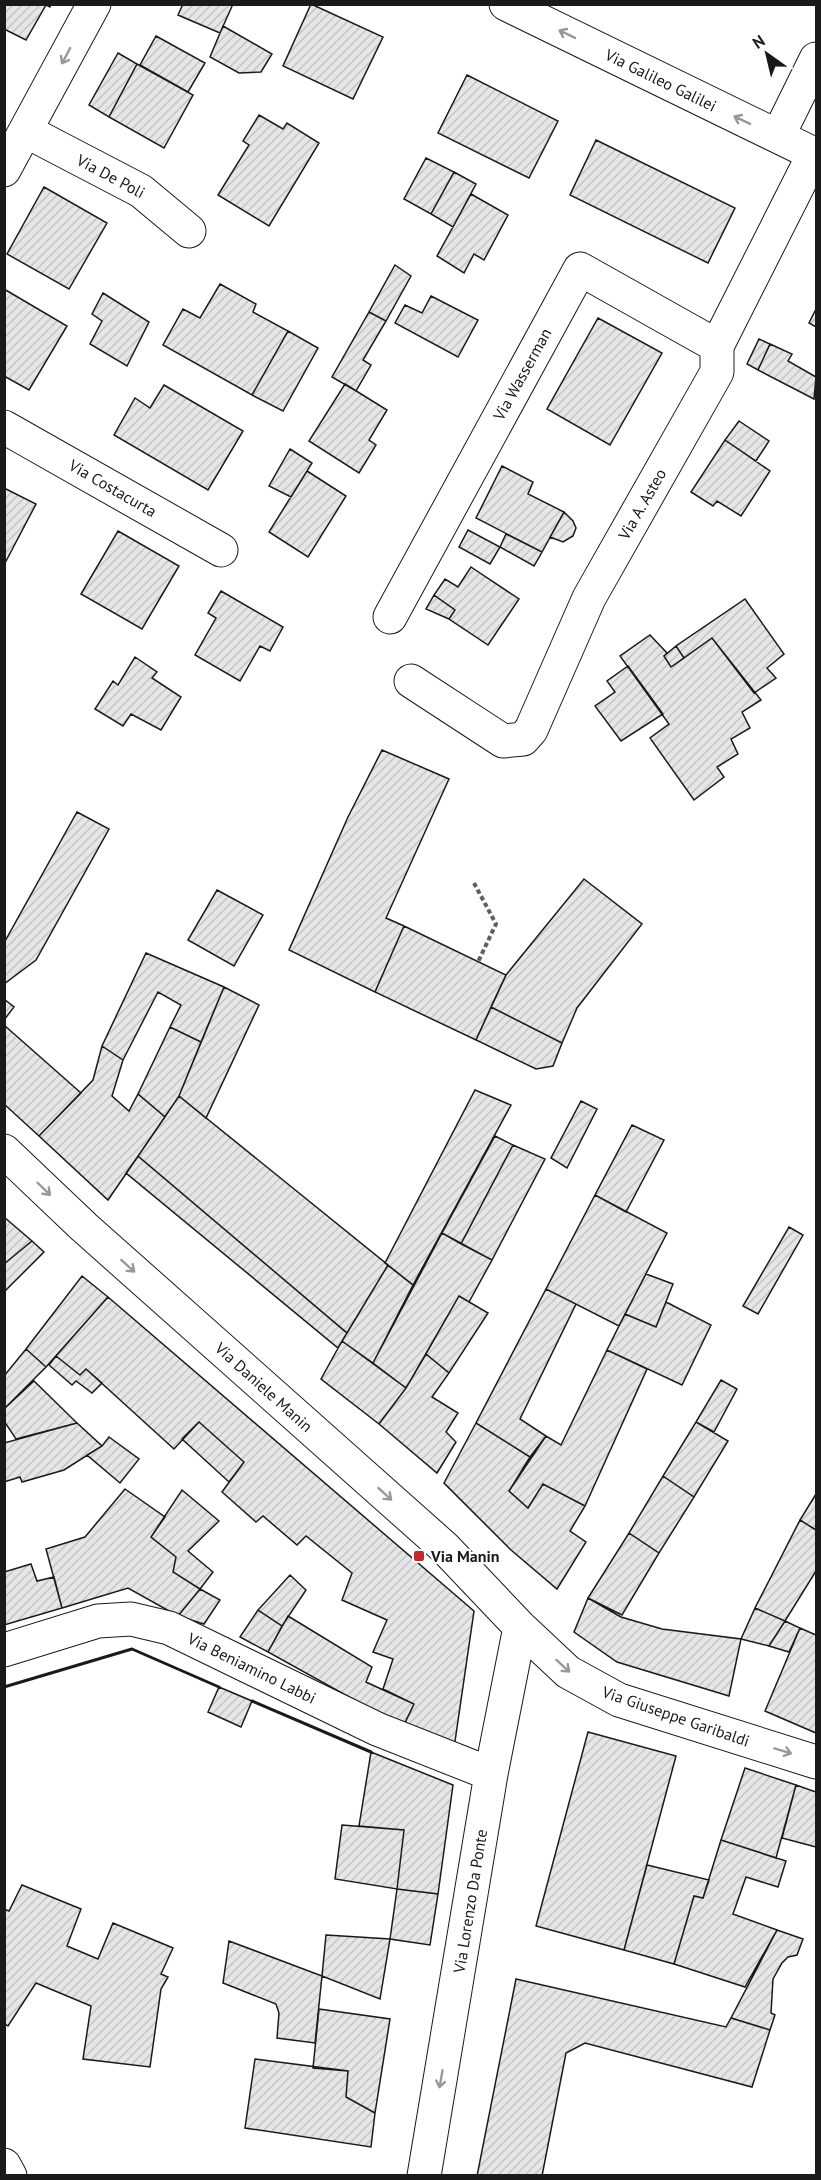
<svg xmlns="http://www.w3.org/2000/svg" width="821" height="2180" viewBox="0 0 821 2180" font-family="'PT Sans',sans-serif">
  <defs>
    <pattern id="building-hatch" width="6" height="6" patternUnits="userSpaceOnUse" patternTransform="scale(1.5)"><rect width="6" height="6" fill="#e6e6e6"/><path d="M-1 1l2-2M0 6l6-6M5 7l2-2" fill="none" stroke="#c5c5c5"/></pattern>
  </defs>
  <rect width="100%" height="100%" fill="#fff"/>
  <!-- building -->
  <path fill="url(#building-hatch)" stroke="#1a1a1a" stroke-width="1.5" d="M4,4h47l-1,3 -4,-2 -20,35 -22,-11z
    M233,4l-13,29 -42,-18 5,-11z
    M311,4l72,33 -30,62 -70,-33z
    M223,26l49,28 -11,18 -22,1 -29,-16z
    M156,36l49,27 -17,29 -48,-27z
    M118,53l19,11 -28,53 -20,-12z
    M137,64l56,31 -29,53 -55,-31z
    M467,75l91,46 -29,57 -91,-45z
    M259,115l24,14 4,-6 32,20 -50,83 -51,-31 31,-50 -6,-4z
    M596,140l139,68 -27,55 -138,-68z
    M426,158l28,14 -23,42 -27,-15z
    M454,172l22,12 -23,43 -22,-13z
    M44,187l63,36 -38,66 -62,-35z
    M471,194l37,21 -24,45 -10,-6 -10,19 -27,-17z
    M395,265l16,11 -25,45 -17,-9z
    M220,284l36,20 -3,8 35,19 -36,64 -89,-50 20,-36 17,9z
    M4,289l63,37 -38,64 -25,-14z
    M103,293l46,29 -22,44 -37,-22 12,-23 -10,-7z
    M431,296l47,24 -20,37 -63,-34 10,-18 17,8z
    M816,309v18l-7,-4z
    M369,312l17,9 -23,39 8,5 -15,26 -24,-14z
    M598,318l64,35 -52,92 -63,-36z
    M288,331l30,17 -35,63 -31,-16z
    M759,339l11,5 -12,26 -11,-6z
    M770,344l22,10 -4,7 28,16 -2,22 -56,-29z
    M345,384l42,26 -18,30 7,5 -17,28 -50,-32z
    M164,385l79,46 -35,59 -94,-55 21,-37 15,10z
    M739,421l30,20 -13,20 -31,-21z
    M725,440l45,31 -29,45 -24,-15 -4,5 -22,-14z
    M290,449l22,14 -21,34 -22,-11z
    M502,466l31,16 -5,12 36,18 -22,40 -66,-34z
    M307,471l39,25 -38,61 -39,-25z
    M4,488l32,16 -32,61z
    M564,512l9,9 3,7 -3,8 -10,6 -13,-5z
    M468,530l32,17 -10,17 -31,-17z
    M118,531l61,35 -37,63 -61,-35z
    M506,534l36,18 -8,14 -34,-19z
    M471,567l48,32 -31,46 -39,-26 6,-9 -21,-15 11,-16 13,8z
    M221,591l62,36 -13,24 -10,-5 -20,35 -45,-26 21,-37 -8,-5z
    M434,595l21,15 -6,9 -23,-10z
    M745,599l39,55 -17,14 9,10 -22,15 -42,-55 -28,20 -8,-12z
    M650,635l17,18 -3,3 7,11 41,-29 49,62 -19,12 8,16 -19,11 7,15 -21,13 7,10 -30,23 -44,-62 19,-14 -49,-68z
    M676,646l8,12 -13,9 -7,-11z
    M135,657l22,15 -5,6 29,19 -20,33 -30,-16 -8,12 -28,-17 18,-28 5,4z
    M628,666l35,48 -42,27 -26,-35 20,-14 -8,-11z
    M382,750l67,29 -63,139 18,8 -29,66 -86,-42 59,-133z
    M77,812l32,17 -73,131 -32,24v-41z
    M584,879l58,45 -65,84 -15,35 -71,-36 15,-32z
    M217,890l46,25 -29,51 -46,-26z
    M404,926l102,49 -30,65 -101,-48z
    M146,953l78,34 -23,55 -31,-15 11,-22 -23,-13 -35,68 -21,-14z
    M224,987l35,18 -53,113 -27,-22z
    M4,999l10,8 -10,13z
    M491,1007l71,36 -9,23 -17,3 -60,-29z
    M4,1025l77,68 -42,43 -35,-32z
    M170,1027l31,15 -22,54 -14,21 -27,-23z
    M102,1046l21,14 -11,36 17,15 9,-17 27,23 -57,83 -69,-64 54,-56z
    M475,1090l36,15 -98,180 -28,-22z
    M179,1096l209,169 -41,68 -209,-177z
    M581,1101l16,8 -30,59 -16,-10z
    M632,1125l32,15 -38,72 -31,-17z
    M495,1136l18,9 -52,99 -19,-11z
    M513,1145l32,14 -53,101 -31,-16z
    M138,1156l209,177 -9,15 -212,-175z
    M595,1195l72,38 -48,93 -73,-37z
    M4,1217l28,24 -28,23z
    M789,1227l14,8 -45,79 -15,-8z
    M442,1233l50,27 -23,42 -10,-6 -53,92 -33,-25z
    M32,1241l12,11 -40,40v-28z
    M388,1265l25,20 -40,78 -31,-22z
    M646,1274l27,10 -17,43 -31,-13z
    M82,1276l26,21 -62,70 -20,-18z
    M546,1289l30,15 -56,115 26,17 -16,21 -54,-34z
    M459,1296l29,17 -39,60 -23,-19z
    M108,1297l366,314 -21,144 -50,-28 11,-23 -31,-15 10,-30 -20,-7 14,-32 -45,-20 10,-27 -46,-37 -9,9 -34,-29 -7,6 -34,-30 22,-30 -45,-40 -25,27 -88,-80 -6,6 -24,-19z
    M666,1302l45,23 -29,60 -75,-35 18,-36 31,13z
    M342,1341l64,47 -27,36 -58,-45z
    M26,1349l20,18 -42,42v-33z
    M607,1350l40,19 -62,137 -42,-22 -15,24 -19,-17 37,-55 15,9z
    M426,1354l23,19 -17,24 26,16 -12,19 10,10 -19,31 -58,-49 27,-36z
    M56,1356l24,19 6,-6 16,14 -10,10 -16,-12 -4,4 -23,-20z
    M721,1380l16,9 -23,43 -18,-10z
    M34,1381l43,42 -61,16 -12,-18v-12z
    M199,1422l45,40 -15,20 -47,-43z
    M696,1422l32,19 -34,56 -31,-21z
    M77,1423l25,23 -38,24 -42,12 -2,-5 -16,5v-39z
    M476,1423l54,34 -21,34 19,17 15,-24 42,22 -15,25 16,11 -29,47 -46,-39 -67,-67z
    M109,1437l30,22 -19,24 -33,-28 15,-9z
    M663,1476l31,21 -35,56 -30,-20z
    M125,1489l40,28 -14,20 25,20 -3,15 27,17 -22,27 -50,-28 -66,20 -16,-59 39,-12z
    M182,1490l37,31 -31,30 25,21 -13,17 -27,-17 3,-15 -25,-20z
    M816,1494v36l-16,-10z
    M800,1520l16,10v41l-31,50 -30,-13z
    M629,1533l30,20 -37,62 -34,-17z
    M31,1564l6,17 17,-4 8,31 -58,17v-53z
    M290,1575l16,15 -24,36 -24,-16z
    M200,1589l20,11 -16,24 -26,-8z
    M588,1598l33,19 41,12 79,10 -12,57 -112,-34 -43,-30z
    M755,1608l30,13 -16,25 -28,-7z
    M258,1610l24,16 -14,26 -28,-15z
    M288,1616l84,51 -6,15 48,22 -11,23 -135,-75z
    M785,1621l15,7 -11,24 -20,-6z
    M800,1628l16,7v98l-51,-22z
    M219,1687l33,14 -11,26 -33,-15z
    M588,1732l88,24 -52,194 -88,-24z
    M371,1752l82,33 -15,109 -41,-5 7,-59 -45,-4z
    M745,1768l51,17 -20,73 -55,-18z
    M796,1785l20,7v55l-34,-9z
    M342,1825l62,5 -7,59 -62,-10z
    M721,1840l65,21 -8,26 -32,-10 -13,37 44,16 -32,57 -71,-23 20,-68 9,2z
    M647,1865l62,15 -6,18 -9,-2 -20,68 -50,-14z
    M22,1885l59,24 -14,37 31,13 15,-36 60,25 -12,26 7,3 -7,12 -11,78 -67,-8 8,-53 -55,-23 -28,43 -4,-3v-114l5,2z
    M397,1889l41,5 -8,51 -40,-6z
    M777,1930l26,9 -6,16 -9,2 -6,6 -9,16 -2,34 4,2 -5,15 -39,-12z
    M326,1935l64,4 -10,60 -58,-23z
    M229,1941l93,35 -7,67 -38,-5 2,-25 -3,-9 -53,-21z
    M516,1979l210,48 5,-9 39,12 -18,57 -167,-44 -19,10 -24,123h-65z
    M319,2009l71,10 -15,94 -29,-16 2,-26 -35,-3z
    M255,2059l93,12 -2,26 29,16 -4,34 -126,-19z"/>
  <g fill="none" stroke-linecap="round" stroke-linejoin="round">
    <defs>
      <path id="minor" d="M506,4l310,151
        M26,131l115,60 48,40
        M778,136l38,-77
        M4,170l90,-166
        M4,427l217,123
        M390,617l190,-348 137,77
        M411,681l92,60 20,-2 8,-9 58,-132 128,-226v-26l97,-192
        M4,1151l80,76 361,321 75,79 48,45 51,28 197,62
        M4,1650l94,-29 33,-2 38,9 208,101 114,45
        M4,2165l6,11
        M424,2176l67,-402 29,-147"/>
    </defs>
    <!-- minor casing -->
    <use href="#minor" stroke="#1a1a1a" stroke-width="35"/>
    <!-- path -->
    <path stroke="#5f5f5f" stroke-width="4" stroke-dasharray="4.5 3" stroke-linecap="butt" d="M474,883l22,41 -18,38"/>
    <!-- minor -->
    <use href="#minor" stroke="#fff" stroke-width="33"/>
    <!-- wall -->
    <path stroke="#1a1a1a" stroke-width="3" d="M4,1687l128,-38 87,38
      M252,1701l119,51"/>
  </g>
  <!-- one-way arrows -->
  <defs><path id="oneway-shaft" d="M-6 0H5M1.5-3L5.5 0L1.5 3" fill="none" stroke-width="1.6" stroke-linecap="round" stroke-linejoin="round" transform="scale(1.5)"/></defs>
  <g stroke="#989898">
    <use href="#oneway-shaft" transform="translate(567 34) rotate(-154)"/>
    <use href="#oneway-shaft" transform="translate(66 56) rotate(118)"/>
    <use href="#oneway-shaft" transform="translate(742 120) rotate(-155)"/>
    <use href="#oneway-shaft" transform="translate(44 1189) rotate(44)"/>
    <use href="#oneway-shaft" transform="translate(128 1266) rotate(42)"/>
    <use href="#oneway-shaft" transform="translate(385 1494) rotate(42)"/>
    <use href="#oneway-shaft" transform="translate(563 1666) rotate(42)"/>
    <use href="#oneway-shaft" transform="translate(783 1751) rotate(17)"/>
    <use href="#oneway-shaft" transform="translate(441 2079) rotate(100)"/>
  </g>
  <!-- markers -->
  <rect fill="#c62828" stroke="#fff" stroke-width="2" x="413" y="1550" width="12" height="12" rx="3"/>
  <g text-anchor="middle" stroke-width="4.5" stroke-linejoin="round" paint-order="stroke">
    <!-- street labels -->
    <g font-size="16" fill="#1a1a1a" stroke="#fff">
      <text transform="translate(661 80) rotate(26)" y="6">Via Galileo Galilei</text>
      <text transform="translate(111 176) rotate(28)" y="6">Via De Poli</text>
      <text transform="translate(522 374) rotate(-61)" y="6">Via Wasserman</text>
      <text transform="translate(113 488) rotate(30)" y="6">Via Costacurta</text>
      <text transform="translate(642 504) rotate(-60)" y="6">Via A. Asteo</text>
      <text transform="translate(264 1387) rotate(42)" y="6">Via Daniele Manin</text>
      <text transform="translate(252 1668) rotate(26)" y="6">Via Beniamino Labbi</text>
      <text transform="translate(676 1716) rotate(19)" y="6">Via Giuseppe Garibaldi</text>
      <text transform="translate(470 1901) rotate(-81)" y="6">Via Lorenzo Da Ponte</text>
    </g>
    <!-- poi labels -->
    <g font-size="16" font-weight="bold" fill="#1a1a1a" stroke="#fff" text-anchor="start">
      <text x="431" y="1562">Via Manin</text>
    </g>
  </g>
  <!-- border -->
  <rect width="821" height="2180" fill="none" stroke="#1a1a1a" stroke-width="12"/>
  <!-- north arrow -->
  <g transform="translate(767 54) rotate(326)" stroke="#ffffff" stroke-width="4.5" paint-order="stroke">
  <path d="M0-4.5L10 22L0 15L-10 22Z" fill="#1a1a1a"/>
  <text y="-9" font-size="16" font-weight="bold" text-anchor="middle" fill="#1a1a1a">N</text>
  </g>
</svg>
